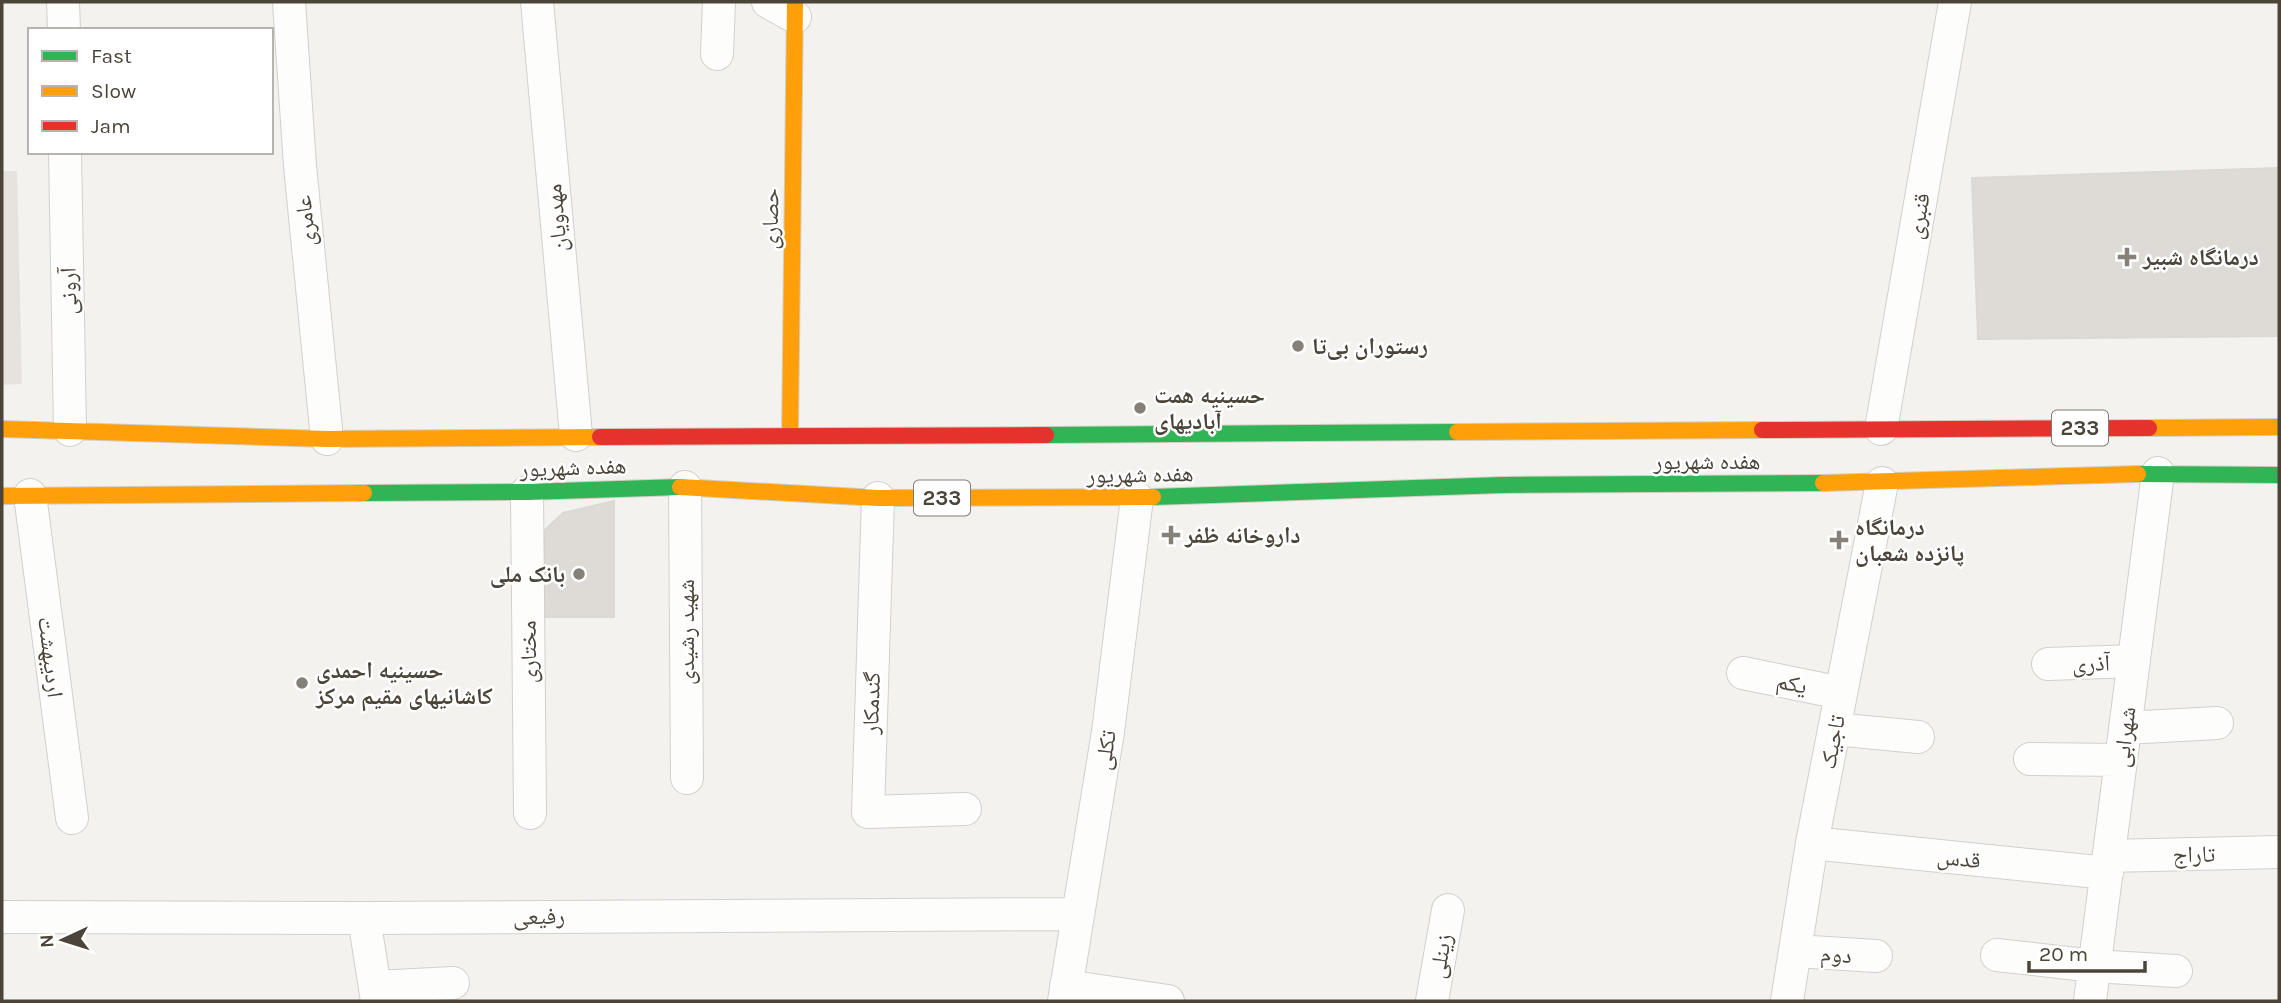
<svg xmlns="http://www.w3.org/2000/svg" width="2281" height="1003" viewBox="0 0 2281 1003" font-family="Karla,'Noto Naskh Arabic',sans-serif">
  <rect width="100%" height="100%" fill="#f4f2ee"/>
  <!-- parking -->
  <path fill="#e6e3df" d="M2,171h15l5,213 -20,1z"/>
  <!-- building -->
  <path fill="#dedbd6" stroke="#dcd9d4" stroke-width="2" d="M2279,168v168l-301,3 -6,-161z
    M614,501v116h-70l1,-87 18,-17z"/>
  <g fill="none" stroke-linecap="round" stroke-linejoin="round">
    <defs>
      <path id="street" d="M63,2l1,28
        M289,2l11,164 27,273
        M537,2l39,433
        M768,2l27,15
        M717,54l2,-52
        M65,152l5,278
        M1881,429l74,-427
        M685,487l2,291
        M527,492l3,321
        M30,495l42,323
        M878,498l-10,314 97,-3
        M2048,664l86,-3
        M1743,673l98,20
        M2125,728l92,-5
        M1834,729l84,8
        M2030,759l91,1
        M1812,843l295,30
        M2109,856l170,-4
        M2,917l362,1 713,-4
        M364,918l13,83
        M1795,951l81,5
        M1997,955l97,11 82,5
        M1066,986l102,15
        M375,987l78,-4
        M1064,1001l44,-269 29,-234
        M1432,1001l16,-91
        M1787,1001l25,-158 70,-360
        M2090,1001l68,-528"/>
      <path id="fast" d="M1046,435l411,-3
        M2138,474l141,1
        M364,493l163,-1 153,-5
        M1153,497l349,-12 321,-2"/>
      <path id="slow" d="M2149,428l130,-1
        M2,429l325,10 273,-2
        M1457,432l305,-2
        M790,436l5,-434
        M1823,483l315,-9
        M680,487l198,11 275,-1
        M2,496l362,-3"/>
      <path id="jam" d="M1762,430l387,-2
        M600,437l446,-2"/>
    </defs>
    <!-- street casing -->
    <use href="#street" stroke="#d2d0cb" stroke-width="34"/>
    <!-- fast casing -->
    <use href="#fast" stroke="#d3cfc5" stroke-width="18"/>
    <!-- slow casing -->
    <use href="#slow" stroke="#d3cfc5" stroke-width="18"/>
    <!-- jam casing -->
    <use href="#jam" stroke="#d3cfc5" stroke-width="18"/>
    <!-- street -->
    <use href="#street" stroke="#fdfdfc" stroke-width="32"/>
    <!-- fast -->
    <use href="#fast" stroke="#30b455" stroke-width="16"/>
    <!-- slow -->
    <use href="#slow" stroke="#ff9f0a" stroke-width="16"/>
    <!-- jam -->
    <use href="#jam" stroke="#e5322d" stroke-width="16"/>
  </g>
  <!-- markers -->
  <g fill="#868178" stroke="#fff" stroke-width="2.5">
    <path d="M2123.5 246.5h7v7h7v7h-7v7h-7v-7h-7v-7h7z"/>
    <circle cx="1298" cy="346" r="7"/>
    <circle cx="1140" cy="408" r="7"/>
    <path d="M1167.5 524.5h7v7h7v7h-7v7h-7v-7h-7v-7h7z"/>
    <path d="M1835.5 529.5h7v7h7v7h-7v7h-7v-7h-7v-7h7z"/>
    <circle cx="579" cy="574" r="7"/>
    <circle cx="302" cy="683" r="7"/>
  </g>
  <g text-anchor="middle" stroke-width="5" stroke-linejoin="round" paint-order="stroke">
    <!-- shield labels -->
    <g fill="#fff" stroke="#817c74" stroke-width="2">
      <rect x="2052" y="410.5" width="56" height="35" rx="5"/>
      <rect x="914" y="480.5" width="56" height="35" rx="5"/>
    </g>
    <g font-size="21" font-weight="bold" fill="#4b4439">
      <text x="2080" y="435">233</text>
      <text x="942" y="505">233</text>
    </g>
    <!-- street labels -->
    <g font-size="23" fill="#4b4439" stroke="#fff">
      <text transform="translate(1918 216) rotate(-80)" y="8">قنبری</text>
      <text transform="translate(556 218) rotate(-95)" y="8">مهدویان</text>
      <text transform="translate(770 219) rotate(-89)" y="8">حصاری</text>
      <text transform="translate(305 221) rotate(-96)" y="8">عامری</text>
      <text transform="translate(68 291) rotate(-91)" y="8">آرونی</text>
      <text x="1707" y="469">هفده شهریور</text>
      <text transform="translate(573 467) rotate(-2)" y="8">هفده شهریور</text>
      <text transform="translate(1140 474) rotate(-1)" y="8">هفده شهریور</text>
      <text transform="translate(686 632) rotate(-90)" y="8">شهید رشیدی</text>
      <text transform="translate(528 652) rotate(-91)" y="8">مختاری</text>
      <text transform="translate(51 657) rotate(83)" y="8">اردیبهشت</text>
      <text transform="translate(2091 663) rotate(-2)" y="8">آذری</text>
      <text transform="translate(1792 683) rotate(12)" y="8">یکم</text>
      <text transform="translate(871 703) rotate(-88)" y="8">گندمکار</text>
      <text transform="translate(2124 737) rotate(-83)" y="8">شهرابی</text>
      <text transform="translate(1832 742) rotate(-79)" y="8">تاجیک</text>
      <text transform="translate(1105 750) rotate(-81)" y="8">تکلی</text>
      <text transform="translate(2194 854) rotate(-1)" y="8">تاراج</text>
      <text transform="translate(1959 858) rotate(6)" y="8">قدس</text>
      <text transform="translate(539 916) rotate(-1)" y="8">رفیعی</text>
      <text transform="translate(1836 954) rotate(4)" y="8">دوم</text>
      <text transform="translate(1440 956) rotate(-80)" y="8">زینلی</text>
    </g>
    <!-- poi labels -->
    <g font-size="23" font-weight="bold" fill="#4b4439" stroke="#fff" text-anchor="start">
      <text x="2143" y="265">درمانگاه شبیر</text>
      <text x="1312" y="354">رستوران بی‌تا</text>
      <text x="1154" y="403">حسینیه همت<tspan x="1154" dy="26">آبادیهای</tspan></text>
      <text x="1855" y="535">درمانگاه<tspan x="1855" dy="26">پانزده شعبان</tspan></text>
      <text x="1185" y="543">داروخانه ظفر</text>
      <text x="565" y="582" text-anchor="end">بانک ملی</text>
      <text x="316" y="678">حسینیه احمدی<tspan x="316" dy="26">کاشانیهای مقیم مرکز</tspan></text>
    </g>
  </g>
  <!-- border -->
  <rect width="2281" height="1003" fill="none" stroke="#4b4439" stroke-width="7"/>
  <!-- legend -->
  <rect x="28" y="28" width="245" height="126" fill="#ffffff" stroke="#b7b4b0" stroke-width="2"/>
  <rect x="42" y="51" width="35" height="10" fill="#30b455" stroke="#b7b4b0" stroke-width="2"/>
  <text x="91" y="63" font-size="21" fill="#4b4439">Fast</text>
  <rect x="42" y="86" width="35" height="10" fill="#ff9f0a" stroke="#b7b4b0" stroke-width="2"/>
  <text x="91" y="98" font-size="21" fill="#4b4439">Slow</text>
  <rect x="42" y="121" width="35" height="10" fill="#e5322d" stroke="#b7b4b0" stroke-width="2"/>
  <text x="91" y="133" font-size="21" fill="#4b4439">Jam</text>
  <!-- north arrow -->
  <g transform="translate(63 940) rotate(266)" stroke="#ffffff" stroke-width="5" paint-order="stroke">
  <path d="M0-5L12 26L0 18L-12 26Z" fill="#4b4439"/>
  <text y="-10" font-size="19" font-weight="bold" text-anchor="middle" fill="#4b4439">N</text>
  </g>
  <!-- scale -->
  <path d="M2029 961v10h116v-10" fill="none" stroke="#4b4439" stroke-width="3.5"/>
  <text x="2039" y="961" font-size="21" fill="#4b4439" stroke="#ffffff" stroke-width="5" paint-order="stroke">20 m</text>
</svg>
